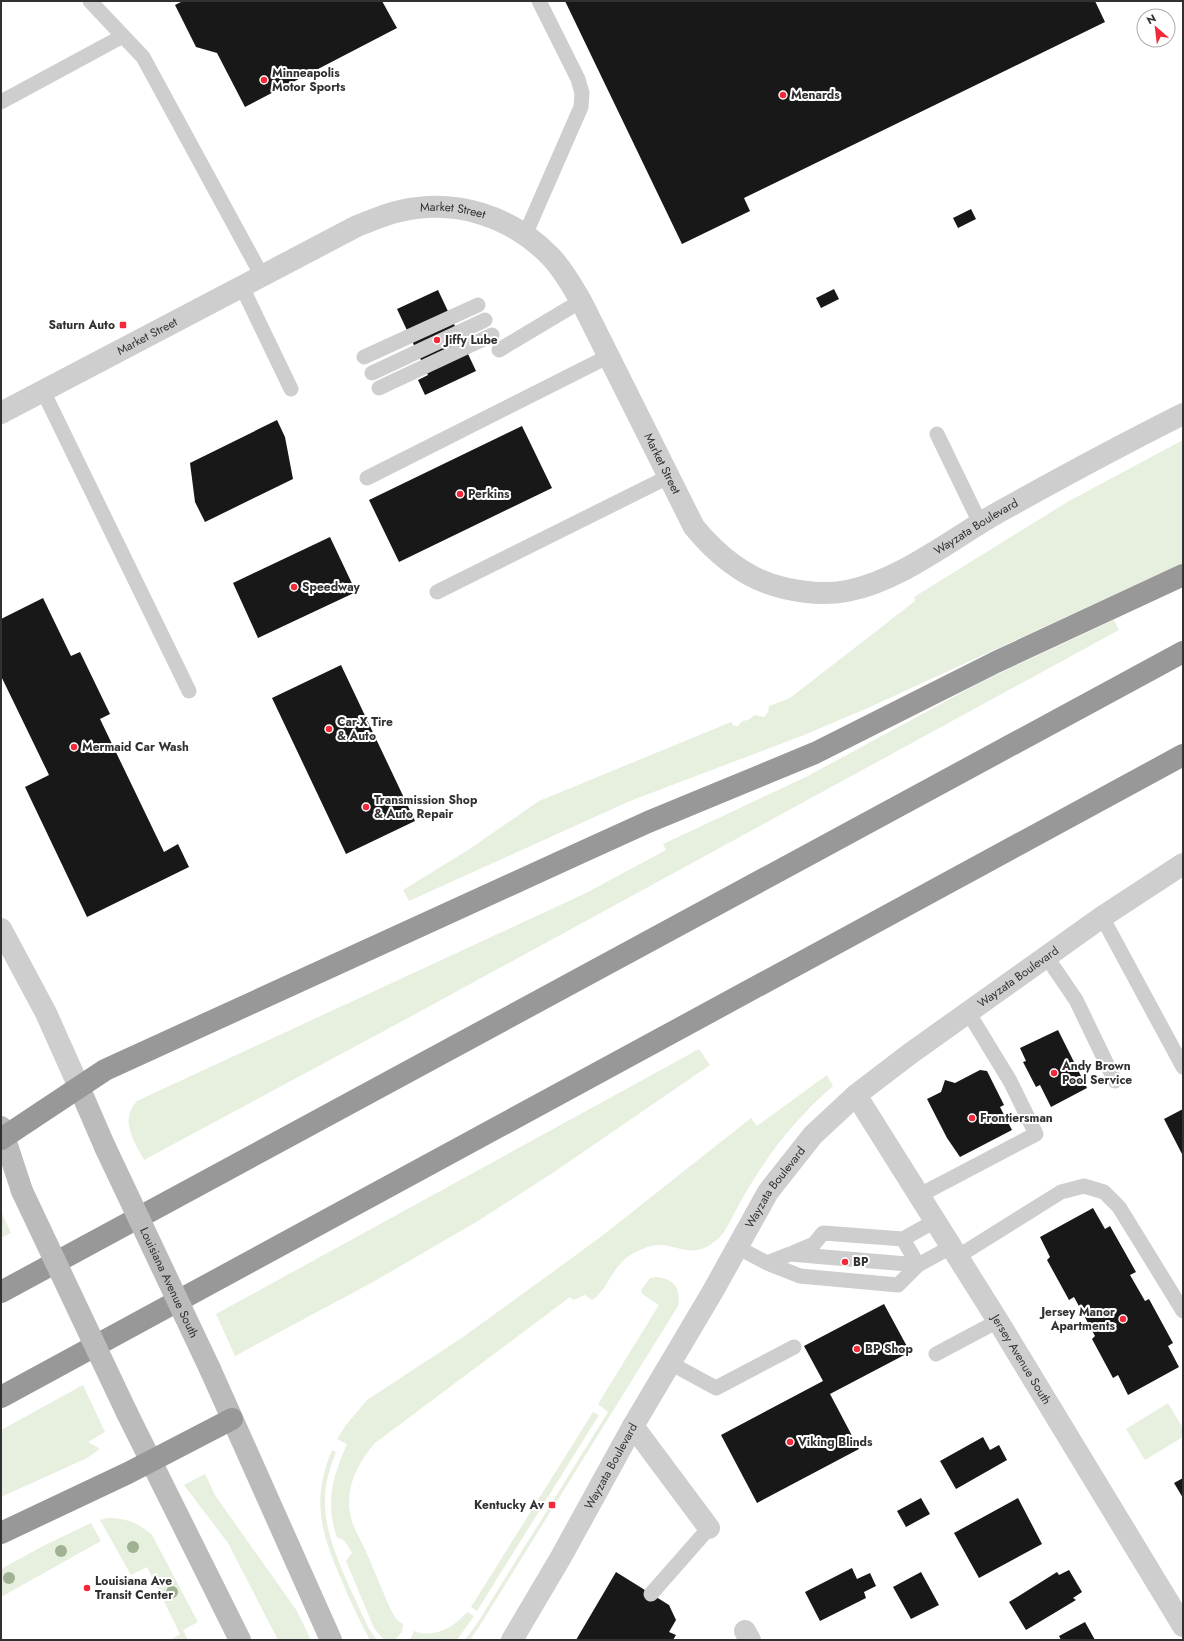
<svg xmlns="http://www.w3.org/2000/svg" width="1184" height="1641" viewBox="0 0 1184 1641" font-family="Jost,sans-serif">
  <rect width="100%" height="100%" fill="#fff"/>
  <!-- green -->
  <path fill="#e7efdf" d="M1183,440v123l-313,144 -66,28 -174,66 -221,100 -6,-11 65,-40 71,-49 192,-79 3,4h4l4,-5 6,-1 7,-5 9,2 4,-5 1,-6 21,-8 125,-97 -1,-4 155,-96z
    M1114,620l5,10 -722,394 -253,136c-10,-20 -25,-38 -7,-59l449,-208 80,-43 -3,-6 143,-67 179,-97z
    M699,1049l11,16 -156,107 -76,49 -105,61 -138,74 -19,-42z
    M827,1075l6,11c-30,26 -56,56 -77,90 -7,11 -14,22 -20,34 -5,9 -10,21 -17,28 -31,28 -45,-2 -74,10 -12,4 -22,11 -29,21 -8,11 -12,23 -24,31l-7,-5 -12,5 -3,-3 -195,146c-18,21 -31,46 -24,75 3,11 9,21 14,31 8,19 16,38 24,57l7,13 7,5 -1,8 -7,8h-11l-10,-12 -28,-67 6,-8c-4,-7 -7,-15 -15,-15 -12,-37 -5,-59 10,-94l-10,-5 9,-14 21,-25 96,-63 94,-68 50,-37 144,-114 6,8z
    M1,1211l10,22 -10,5z
    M657,1277c18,2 24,12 21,29l-199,321 -9,13h-5l13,-18 130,-210 -10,-8 61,-99 -17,-11 -1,-4 9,-12z
    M83,1385l22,47 -17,10 12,7 -13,9 -86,39v-67z
    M1168,1403l15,25v9l-38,23 -19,-31z
    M593,1412l6,3 -122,196 -6,-4z
    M332,1450l4,2c-7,18 -12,35 -11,54 1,38 28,87 44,123l8,11h-7l-6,-11c-8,-16 -16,-33 -23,-50 -20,-47 -30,-79 -9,-129z
    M205,1474l10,21 9,13 73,103 14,29h-33l-50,-97 -44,-58z
    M108,1518c18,0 31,5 44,17l46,87 -15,8 5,10h-17l9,-6 -33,-67 -16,8 -31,-55z
    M91,1523l10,18 -100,56v-28l42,-23z
    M467,1612l7,4 -17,24h-47l4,-9c21,8 40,-4 53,-19z"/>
  <!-- building -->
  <path fill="#181818" d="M183,1h199l15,27 -152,79 -28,-54 -21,-6 -21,-42z
    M565,1h530l10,21 -361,176 6,13 -68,33z
    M971,209l5,10 -18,9 -5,-10z
    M834,289l5,10 -18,9 -5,-10z
    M438,290l38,81 -51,24 -7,-15 10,-5 -31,-66z
    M277,420l8,17 8,42 -88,43 -10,-20 -5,-39z
    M522,426l30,62 -153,74 -30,-62z
    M330,537l26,55 -98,46 -25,-55z
    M43,598l28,58 9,-4 30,62 -10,5 64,133 14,-8 11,23 -102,50 -62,-130 24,-12 -48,-99v-57z
    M341,665l74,156 -69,33 -74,-156z
    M1058,1030l29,58 -36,19 -11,-22 -4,2 -13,-25 3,-1 -6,-13z
    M980,1070l7,1 17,34 -4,2 12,23 -52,27 -13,-19 -20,-39 14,-7 4,-12 10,3z
    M1183,1109v47l-19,-37z
    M1093,1208l12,21 5,-3 26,46 -6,3 15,26 4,-2 24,44 -5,3 11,21 -51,28 -10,-20 -5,3 -21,-39 3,-3 -21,-39 -5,3 -22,-40 3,-3 -10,-20z
    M884,1304l26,48 -80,42 29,55 -102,54 -36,-68 102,-54 -19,-35z
    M983,1437l7,13 9,-5 8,15 -51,29 -16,-28z
    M1183,1478v20l-9,-15z
    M921,1498l9,16 -24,13 -9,-16z
    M1018,1498l24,46 -63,34 -25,-45z
    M852,1568l5,11 13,-6 6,13 -12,6 2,6 -46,23 -15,-29z
    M1069,1570l13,22 -9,6 3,2 -50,30 -17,-28 48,-30 2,3z
    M616,1572l53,33 7,15 -7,12 7,3 -3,5h-97z
    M921,1572l18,33 -28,14 -18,-32z
    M1085,1622l10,18h-34l-2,-4z"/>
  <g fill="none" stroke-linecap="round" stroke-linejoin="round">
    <!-- service -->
    <path stroke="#cecece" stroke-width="15" d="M90,1l33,35
      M1,102l122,-66 20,21 119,219
      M525,235l56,-128 1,-14 -4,-14 -39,-78
      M242,287l49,102
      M499,350l82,-49
      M364,357l114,-52
      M372,373l113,-53
      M379,388l113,-53
      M43,391l146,300
      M937,434l43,89
      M367,478l242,-122
      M437,592l231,-115
      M1102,917l81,150
      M1046,956l30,44 39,81
      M918,1196l118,-62 -26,-53 -42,-69
      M737,1247l30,16 33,13 98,9 20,-20 33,-18
      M793,1253l21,-9 9,-11 80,6
      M957,1257l104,-65 23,-6 20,6 15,15 64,104
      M767,1263l23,-9 128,11
      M918,1265l-15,-26 32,-18
      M936,1354l62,-33
      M670,1363l46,25 78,-41
      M651,1594l58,-66"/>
    <!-- minor -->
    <g stroke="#cecece" stroke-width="22">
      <path id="s1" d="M856,1095l142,226 185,305"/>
      <path d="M633,1426l76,102"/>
      <path d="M745,1631l5,9"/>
    </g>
    <!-- tertiary -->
    <g stroke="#cecece" stroke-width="22">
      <path id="s2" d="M1,413l356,-187c14,-5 28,-12 43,-15 55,-13 111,5 150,45 13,13 22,30 31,45l113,226c24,29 53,53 90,61 21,5 42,7 63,3 53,-10 106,-53 152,-79 61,-34 122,-67 184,-98"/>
      <path d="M1,929l45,84 33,74"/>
      <path id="s3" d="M512,1640l49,-83 72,-131 80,-135 55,-99 45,-57 43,-40 55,-42 191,-136 81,-53"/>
    </g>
    <!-- secondary -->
    <path stroke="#bbb" stroke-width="22" d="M79,1087l26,60
      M1,1127l21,64
      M210,1369l121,271
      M127,1413l113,227"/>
    <!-- motorway -->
    <path stroke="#989898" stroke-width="22" d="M1,1139l104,-69 466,-213 77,-35 167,-69 181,-91 187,-87
      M1,1292l1182,-640
      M1,1397l1182,-642
      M1,1533l127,-60 104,-54"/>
    <!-- secondary-bridge -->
    <g stroke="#bbb" stroke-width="22">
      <path id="s4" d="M105,1147l105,222"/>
      <path d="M22,1191l105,222"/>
    </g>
  </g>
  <!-- trees -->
  <g fill="#a1b193">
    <circle cx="133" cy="1547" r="6"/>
    <circle cx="61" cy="1551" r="6"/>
    <circle cx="9" cy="1578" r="6"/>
    <circle cx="172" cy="1592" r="6"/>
  </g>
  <!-- markers -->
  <g fill="#f3293a" stroke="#fff" stroke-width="1.5">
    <circle cx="264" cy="80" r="4"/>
    <circle cx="783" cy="95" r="4"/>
    <rect x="119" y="321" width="8" height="8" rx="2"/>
    <circle cx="437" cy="340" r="4"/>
    <circle cx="460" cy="494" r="4"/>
    <circle cx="294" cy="587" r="4"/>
    <circle cx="329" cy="729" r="4"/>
    <circle cx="74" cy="747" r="4"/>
    <circle cx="366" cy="807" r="4"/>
    <circle cx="1054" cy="1073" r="4"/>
    <circle cx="972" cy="1118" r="4"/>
    <circle cx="845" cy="1262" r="4"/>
    <circle cx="1123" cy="1319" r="4"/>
    <circle cx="857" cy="1349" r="4"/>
    <circle cx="790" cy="1442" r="4"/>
    <rect x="548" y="1501" width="8" height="8" rx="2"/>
    <circle cx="87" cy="1588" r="4"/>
  </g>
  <g text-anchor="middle" stroke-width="4" stroke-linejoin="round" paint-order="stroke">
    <!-- poi labels -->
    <g font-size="12" font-weight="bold" fill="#313131" stroke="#fff" text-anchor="start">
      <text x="272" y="77">Minneapolis<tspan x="272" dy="14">Motor Sports</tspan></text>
      <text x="791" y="99">Menards</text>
      <text x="115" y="329" text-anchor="end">Saturn Auto</text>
      <text x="445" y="344">Jiffy Lube</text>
      <text x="468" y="498">Perkins</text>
      <text x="302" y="591">Speedway</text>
      <text x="337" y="726">Car-X Tire<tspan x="337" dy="14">&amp; Auto</tspan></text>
      <text x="82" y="751">Mermaid Car Wash</text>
      <text x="374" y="804">Transmission Shop<tspan x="374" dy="14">&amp; Auto Repair</tspan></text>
      <text x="1062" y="1070">Andy Brown<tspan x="1062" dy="14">Pool Service</tspan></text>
      <text x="980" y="1122">Frontiersman</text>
      <text x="853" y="1266">BP</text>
      <text x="1115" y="1316" text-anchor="end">Jersey Manor<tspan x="1115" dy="14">Apartments</tspan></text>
      <text x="865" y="1353">BP Shop</text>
      <text x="798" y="1446">Viking Blinds</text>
      <text x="544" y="1509" text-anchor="end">Kentucky Av</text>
      <text x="95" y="1585">Louisiana Ave<tspan x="95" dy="14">Transit Center</tspan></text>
    </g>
    <!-- street labels -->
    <g font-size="12" fill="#313131" stroke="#fff">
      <text dy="4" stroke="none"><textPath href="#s2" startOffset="501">Market Street</textPath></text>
      <text dy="4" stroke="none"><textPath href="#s2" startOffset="165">Market Street</textPath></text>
      <text dy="4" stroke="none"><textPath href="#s2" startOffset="848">Market Street</textPath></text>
      <text dy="4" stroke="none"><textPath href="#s2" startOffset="1238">Wayzata Boulevard</textPath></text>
      <text dy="4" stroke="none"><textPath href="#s3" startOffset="848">Wayzata Boulevard</textPath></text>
      <text dy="4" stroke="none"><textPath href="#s3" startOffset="524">Wayzata Boulevard</textPath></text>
      <text dy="4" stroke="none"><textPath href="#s4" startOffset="150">Louisiana Avenue South</textPath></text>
      <text dy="4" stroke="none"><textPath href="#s1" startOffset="312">Jersey Avenue South</textPath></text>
      <text dy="4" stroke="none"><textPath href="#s3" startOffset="200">Wayzata Boulevard</textPath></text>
    </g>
  </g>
  <!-- border -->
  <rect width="1184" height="1641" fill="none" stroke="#313131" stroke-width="4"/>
  <!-- north arrow -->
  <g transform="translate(1156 28) rotate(332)"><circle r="19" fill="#ffffff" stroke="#adadad"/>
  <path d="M0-3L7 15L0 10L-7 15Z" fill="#f3293a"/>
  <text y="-6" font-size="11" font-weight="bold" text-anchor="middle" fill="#313131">N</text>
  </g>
</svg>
